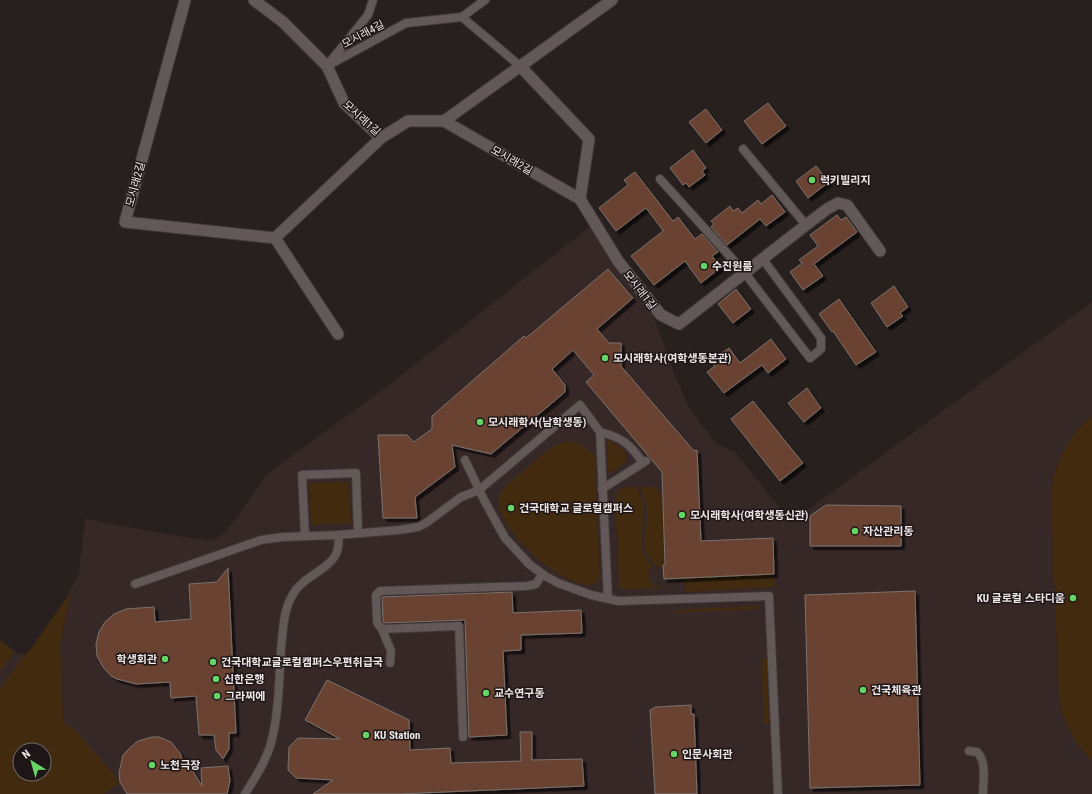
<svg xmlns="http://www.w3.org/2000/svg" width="1092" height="794" viewBox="0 0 1092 794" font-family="'Roboto Condensed','Noto Sans KR',sans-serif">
  <defs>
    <filter id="shadow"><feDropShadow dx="3.5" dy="3.5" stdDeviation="0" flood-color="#0009"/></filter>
  </defs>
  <rect width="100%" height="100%" fill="#281f1f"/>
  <!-- built -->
  <path fill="#372828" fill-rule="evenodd" d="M588,228h4l57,76 27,74 12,27 11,16 14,19 4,4 14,6 4,2 56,70 301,-220v492h-1092v-154l19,14h7l5,-5 33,-47 15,-29 6,-54 98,18 26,3 9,-2 8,-6 38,-54 7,-7 114,-83zM20,750h24v24h-24z"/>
  <!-- green -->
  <path fill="#412a0e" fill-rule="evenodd" d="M1092,416v345c-18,-18 -29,-39 -33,-64l-8,-198c2,-33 15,-61 41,-83z
    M610,440l15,11v11l-14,11 -3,-2 -1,-29z
    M569,441c9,1 22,8 26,17l5,120c-17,31 -110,-51 -101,-81 3,-11 19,-20 27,-28 13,-11 25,-25 43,-28z
    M349,482l2,41 -40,2 -2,-42z
    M624,487h14c0,7 5,14 6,21 1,22 -11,41 9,59l-3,1v3l-2,1 1,6h1v3h2l1,5h7v2l-34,1 -5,-1 -2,-4 -4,-88 2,-3z
    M641,487h16v6l5,-1 3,73h-1v2h-7c-23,-22 -7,-34 -10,-59 -1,-7 -5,-14 -6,-21z
    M774,574l1,13 -89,5 -1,-14z
    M71,591l-11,53 3,76 3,4 9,6 45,52 -16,12h-104v-105l24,-34 7,-6zM20,750h24v24h-24z
    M753,606h4l2,3 -85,4v-3z
    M0,640l14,12 -14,19z
    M761,658h6l2,66h-5z"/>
  <!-- building -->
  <path fill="#694230" stroke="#7b726e" filter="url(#shadow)" d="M768,103l18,23 -24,18 -18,-23z
    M706,109l16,21 -16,13 -17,-21z
    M693,150l13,18 -4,3 3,4 -16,12 -3,-4 -3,2 -13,-17z
    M816,166l13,16 -21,16 -12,-17z
    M635,172l38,49 5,-4 17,22 7,-5 16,18 -6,4 9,11 -20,16 -16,-22 -31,24 -23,-29 32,-25 -1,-2 -16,-21 -30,23 -17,-23 29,-23 -4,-5z
    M772,195l13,17 -19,14 -6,-7 -33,26 -16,-18 3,-3 -3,-3 19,-15 3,5 5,-3 4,5 16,-13 3,4z
    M837,215l4,5 5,-3 11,15 -43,32 9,12 -20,14 -13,-18 12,-9 -3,-3 19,-14 -8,-11z
    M608,269l25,29 -36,31 12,14h12v23l73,85 3,-1 4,91 72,-3 1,36 -110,5 -1,-14h2l-3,-93 -76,-90 8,-7 -21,-25 -21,19 13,16v7l-74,62 -39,-9 3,22 -40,30 2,21h-34l-5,-83h29l7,7 18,-13v-13l92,-80 2,2z
    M894,286l14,21 -8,6 3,3 -16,11 -16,-24z
    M736,289l15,20 -18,14 -15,-19z
    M839,299l37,53 -20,13 -23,-34 -1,1 -13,-18z
    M771,339l15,20 -18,14 -6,-8 -38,28 -17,-21 8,-6 -4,-5 18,-13 11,15z
    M807,388l14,20 -17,14 -16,-19z
    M753,401l50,62 -23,18 -49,-62z
    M826,505l75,1v40h-91v-30z
    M228,568l8,165h-7v16l-6,10 -7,-9 -2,-15h-15l-3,-39 -25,2 -1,-16 -34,2 -19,-5 -6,-3 -8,-9 -6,-11 -1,-12 3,-12 6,-10 9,-8 12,-5 28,-2 1,15 36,-3 -2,-35 28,-2z
    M915,591l5,194 -110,3 -5,-193z
    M512,592l1,21 68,-3 1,23 -61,2v15l-18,1 4,84 -38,2 -4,-117 -81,3 -1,-3 -1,-23z
    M327,680l82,40 1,30 40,-2 1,15 70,-2 -1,-29h12v28l50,-1 2,27 -186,8h-85l20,-14 -37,-2 -8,-8 1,-23 9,-9 42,1 -35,-19z
    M691,705v9h3l3,80h-42l-5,-84 6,-3z
    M152,737h7l12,5 9,11 6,16 5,-1 11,18 -1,-18 27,-2 2,15 -3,13h-100l-7,-12 -1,-9 4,-18 9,-9 6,-5z"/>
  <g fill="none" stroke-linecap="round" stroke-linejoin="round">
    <defs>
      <path id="service" d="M462,17l58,49
        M330,62l38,-47 5,-15
        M327,66l79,-43 56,-6 23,-17
        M743,149l63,76
        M660,179l84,93 66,86 11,-9v-11l-59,-80
        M600,432c23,6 30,12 43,31
        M465,460l19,40 21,38 24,26 16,12 13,7 33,12 27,6 151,-5 9,198
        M602,489l44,-28
        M305,536l-3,-61 54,-2 2,60
        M135,584l126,-44 22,-3 55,-2
        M382,629l-4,-5 -1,-3 -1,-26 4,-4 147,-5 9,-2 6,-10
        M390,663l1,-12 -9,-22 77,-3 4,111
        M969,751l8,1c10,9 6,30 6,42
        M245,794c10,-16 21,-33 26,-51 8,-30 8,-63 10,-94 2,-17 2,-38 11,-53 13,-26 52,-26 46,-61l61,-5 19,-3 8,-4 35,-26 18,-7 101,-85 20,27 8,167"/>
      <path id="minor" d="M185,0l-60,222 150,16 106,-100
        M254,0l29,22 44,44 17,37 37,35 27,-17h36l168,-121
        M520,66l69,73 -9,60 38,62 43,54 18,9 127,-99 21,-16 11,-6 9,2 33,46
        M444,121l136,78
        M275,238l63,96"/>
    </defs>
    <!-- service casing -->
    <use href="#service" stroke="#413a3a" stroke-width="10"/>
    <!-- minor casing -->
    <use href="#minor" stroke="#413a3a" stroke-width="13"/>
    <!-- service -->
    <use href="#service" stroke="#625858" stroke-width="8"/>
    <!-- minor -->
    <use href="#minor" stroke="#625858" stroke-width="11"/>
  </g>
  <!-- markers -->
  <g fill="#66d467" stroke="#1e1616" stroke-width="1.5">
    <circle cx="812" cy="180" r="4"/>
    <circle cx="704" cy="266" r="4"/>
    <circle cx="605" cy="358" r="4"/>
    <circle cx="480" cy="422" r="4"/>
    <circle cx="511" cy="508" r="4"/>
    <circle cx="682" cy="515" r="4"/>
    <circle cx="855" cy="531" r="4"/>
    <circle cx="1073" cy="598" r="4"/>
    <circle cx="165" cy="659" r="4"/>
    <circle cx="213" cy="662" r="4"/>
    <circle cx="216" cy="679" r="4"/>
    <circle cx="863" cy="690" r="4"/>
    <circle cx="486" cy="693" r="4"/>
    <circle cx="217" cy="696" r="4"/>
    <circle cx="366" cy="735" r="4"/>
    <circle cx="674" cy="754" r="4"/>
    <circle cx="152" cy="765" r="4"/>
  </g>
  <g text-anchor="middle" stroke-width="3" stroke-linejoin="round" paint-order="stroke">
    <!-- street labels -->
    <g font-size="11" fill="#ede7e7" stroke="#1e1616">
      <text transform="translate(363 34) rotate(-28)" y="4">모시래4길</text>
      <text transform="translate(362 118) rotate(42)" y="4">모시래1길</text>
      <text transform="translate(512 160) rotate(30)" y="4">모시래2길</text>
      <text transform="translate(135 184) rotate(-75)" y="4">모시래2길</text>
      <text transform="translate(640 290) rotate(52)" y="4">모시래1길</text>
    </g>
    <!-- poi labels -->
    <g font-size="11" font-weight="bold" fill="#ede7e7" stroke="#1e1616" text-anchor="start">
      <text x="820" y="184">럭키빌리지</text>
      <text x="712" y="270">수진원룸</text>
      <text x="613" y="362">모시래학사(여학생동본관)</text>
      <text x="488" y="426">모시래학사(남학생동)</text>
      <text x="519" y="512">건국대학교 글로컬캠퍼스</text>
      <text x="690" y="519">모시래학사(여학생동신관)</text>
      <text x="863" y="535">자산관리동</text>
      <text x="1065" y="602" text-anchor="end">KU 글로컬 스타디움</text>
      <text x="157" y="663" text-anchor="end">학생회관</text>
      <text x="221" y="666">건국대학교글로컬캠퍼스우편취급국</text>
      <text x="224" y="683">신한은행</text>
      <text x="871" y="694">건국체육관</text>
      <text x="494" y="697">교수연구동</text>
      <text x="225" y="700">그라찌에</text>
      <text x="374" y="739">KU Station</text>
      <text x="682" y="758">인문사회관</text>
      <text x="160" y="769">노천극장</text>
    </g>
  </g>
  <!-- north arrow -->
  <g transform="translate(32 762) rotate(323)"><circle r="19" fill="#1e1616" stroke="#716a6a"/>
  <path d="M0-3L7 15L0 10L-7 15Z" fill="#66d467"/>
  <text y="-6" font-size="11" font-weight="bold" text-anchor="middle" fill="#ede7e7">N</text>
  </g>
</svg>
